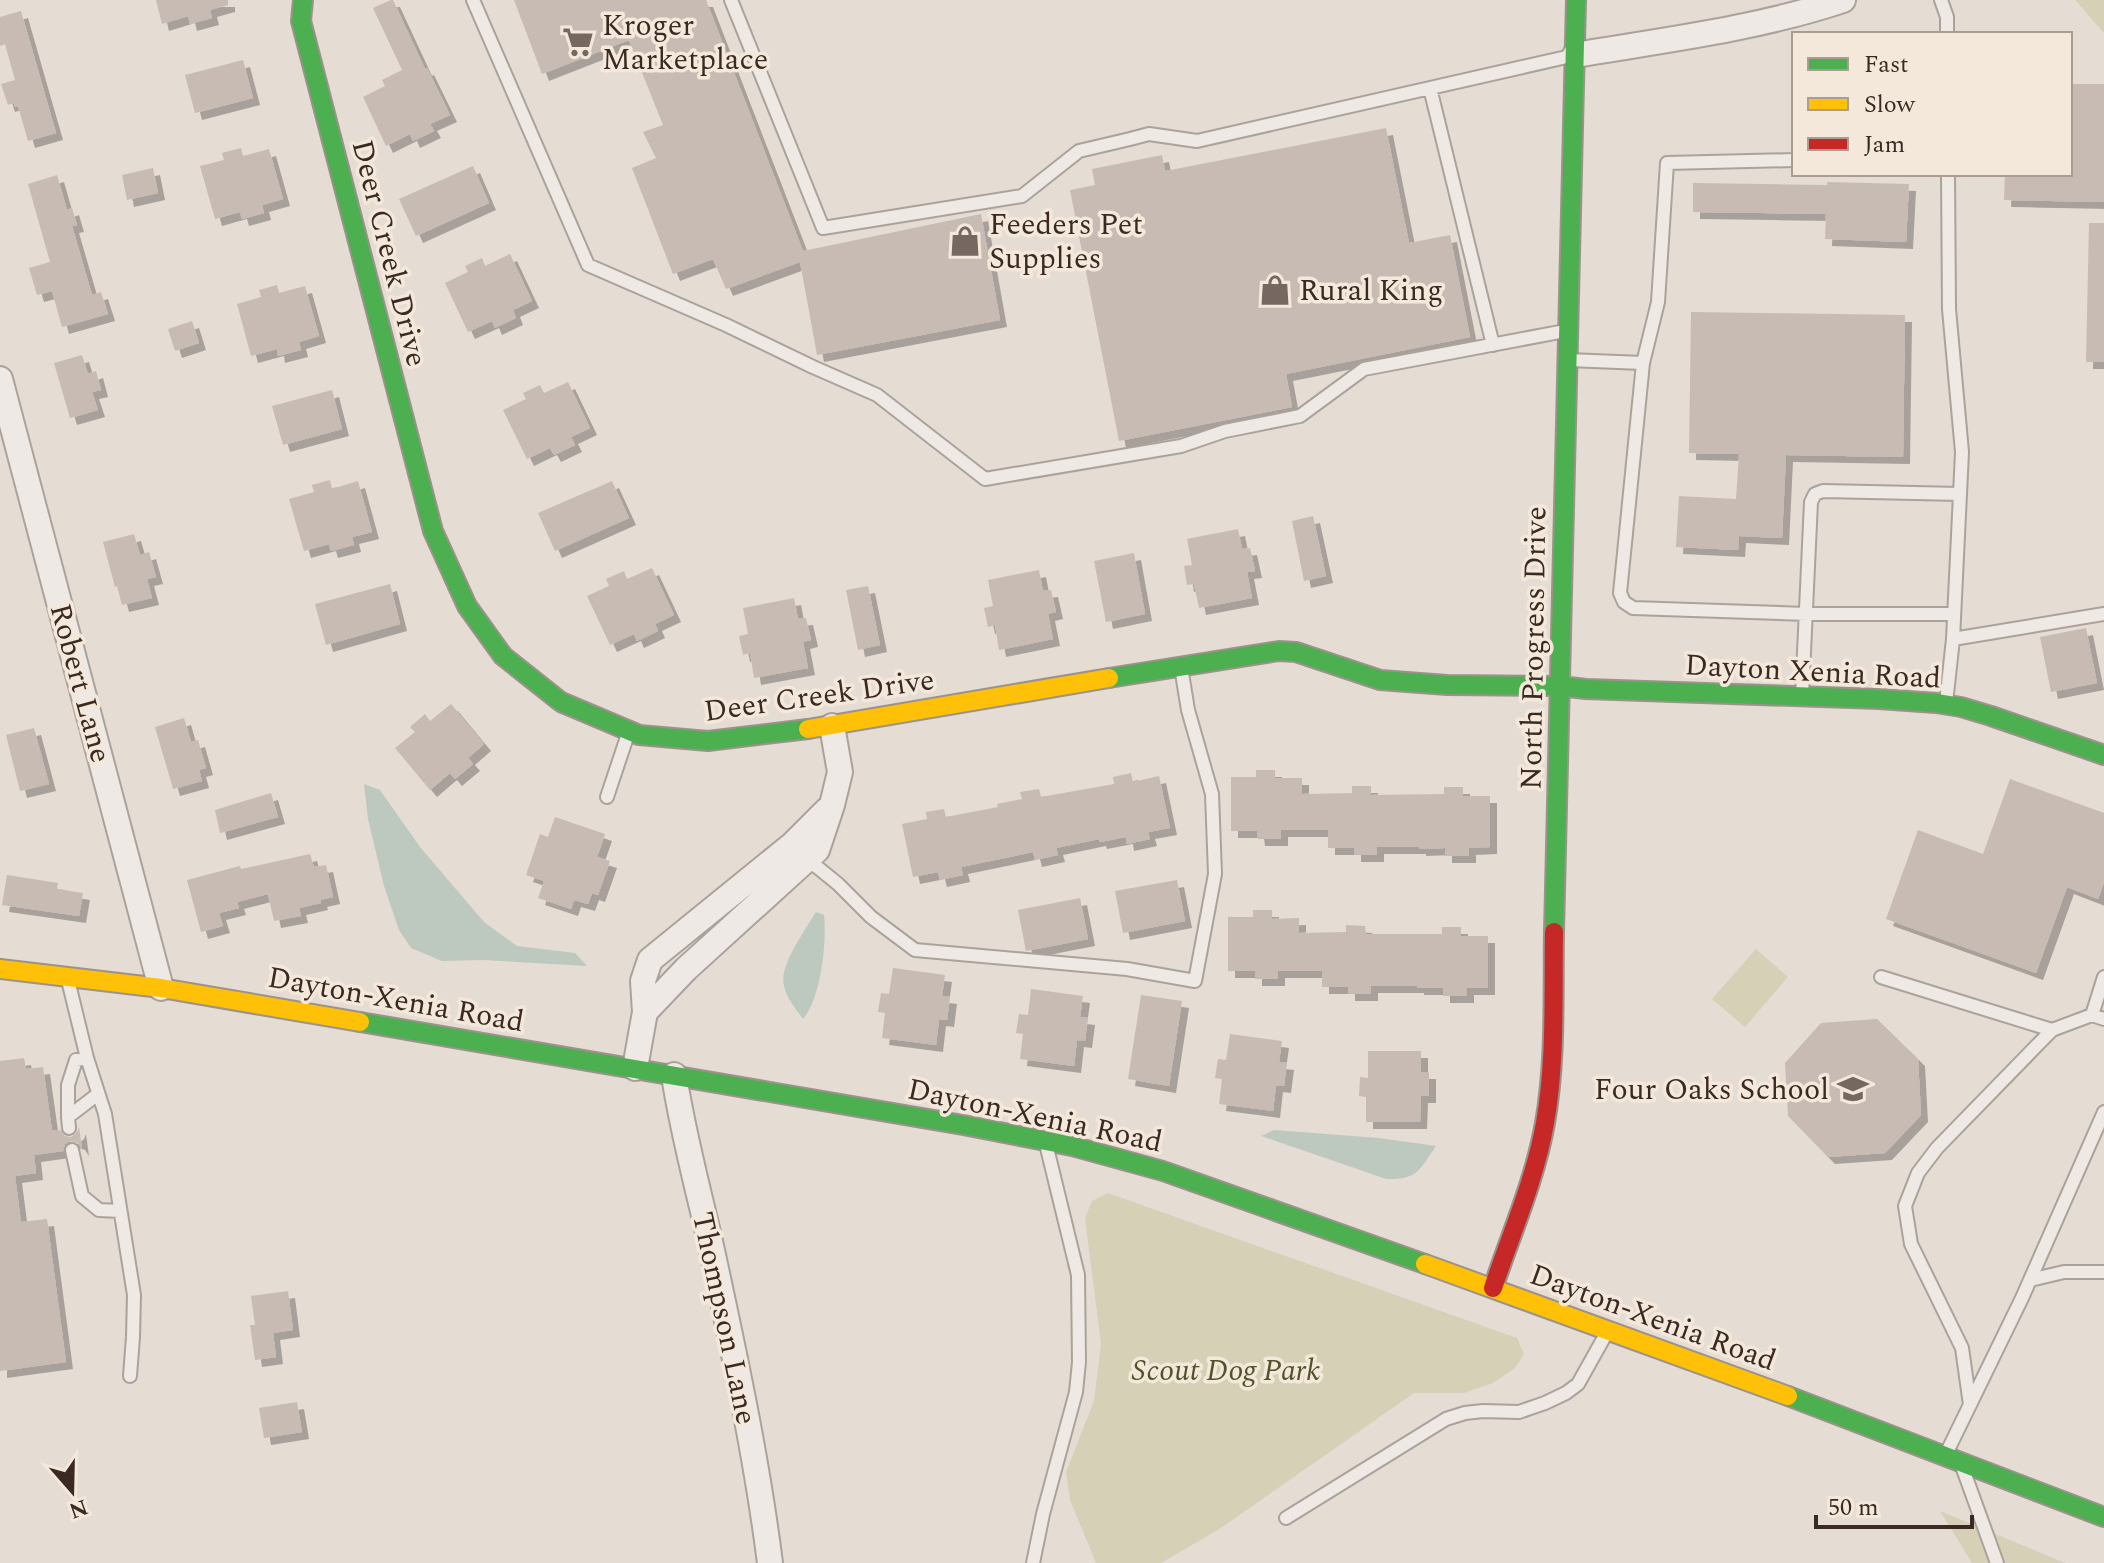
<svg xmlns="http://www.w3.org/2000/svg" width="2104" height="1563" viewBox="0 0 2104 1563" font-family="Spectral,serif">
  <defs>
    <filter id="shadow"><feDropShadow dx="7" dy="7" stdDeviation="0" flood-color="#0004"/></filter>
  </defs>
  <rect width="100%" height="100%" fill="#e5dcd3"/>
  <!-- green -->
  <path fill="#d6d0b7" d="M2075,0h29v33z
    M1756,949l32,28 -43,50 -33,-28z
    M1108,1193l409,145 7,16 -9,14 -22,15 -29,10h-50l-193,135 -60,35h-65l-26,-63 -4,-28 28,-71 7,-57 -16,-126 7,-17z
    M1940,1511l125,52h-93z"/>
  <!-- water -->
  <path fill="#bdc9bf" d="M364,784l16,6 40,57 64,75 33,24 58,7 12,13 -104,-6 -41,1 -31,-13 -12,-18 -15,-44 -16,-67z
    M816,912l8,3c3,27 -3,83 -21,104 -7,-10 -16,-20 -19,-33 -6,-19 22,-57 32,-74z
    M1274,1130l105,8 57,8c-17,24 -18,34 -50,33l-125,-43z"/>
  <!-- building -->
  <path fill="#c8bbb4" filter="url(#shadow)" d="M156,0h72v5l-18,5 2,8 -22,6 -2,-8 -26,8z
    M391,0h2l32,69 2,-1 23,47 -20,9 4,7 -21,10 -3,-7 -24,12 -23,-49 22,-11 -3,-6 20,-10 -29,-62z
    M514,0h192l97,251 178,-37 19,106 -183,35 -17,-93 -74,27 -13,-30 -40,15 -41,-106 24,-10 -13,-26 20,-7 -34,-85 -87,34z
    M21,11l35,122 -28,8 -10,-35 -3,1 -1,-4 -6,2 -7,-21 14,-4 -10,-36 -5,2v-29z
    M243,60l10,38 -58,15 -10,-38z
    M2070,84h34v118l-100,-2 1,-26h65z
    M1386,128l23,115 41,-8 20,102 -184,37 6,33 -173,34 -49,-251 25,-5 -3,-16 70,-14 3,16z
    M241,148l2,8 26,-7 14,50 -21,6 2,8 -22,6 -2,-7 -25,7 -15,-53 24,-6 -2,-7z
    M473,166l16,37 -73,33 -17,-37z
    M153,168l5,25 -31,7 -5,-25z
    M57,175l10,35 5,-2 5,17 -5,1 20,69 9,-3 7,22 -46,13 -10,-36 -15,4 -8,-27 21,-6 -22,-78z
    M1827,182l82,2 -3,58 -81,-3 1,-25 -133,-2v-29l134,2z
    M2089,223h15v139h-18z
    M510,254l22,47 -19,9 3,8 -21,10 -3,-7 -24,11 -23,-49 23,-11 -3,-6 17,-8 3,8z
    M277,285l2,8 26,-7 14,50 -20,6 2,8 -23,6 -1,-7 -26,7 -14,-52 24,-7 -2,-7z
    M1691,312l214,3 -2,142 -117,-2 -4,83 -43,-2 -1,14 -62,-3 3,-51 57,3 3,-45 -50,-1z
    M192,321l7,22 -24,8 -7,-22z
    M82,355l6,19 8,-3 5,19 -9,2 6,18 -28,8 -16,-55z
    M568,382l22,46 -19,9 4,8 -21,10 -4,-7 -23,11 -24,-49 23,-11 -3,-6 17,-8 4,8z
    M332,390l10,39 -59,16 -11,-39z
    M330,480l2,9 26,-8 14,51 -20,5 2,8 -23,6 -2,-7 -25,7 -15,-52 25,-7 -2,-7z
    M612,481l17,37 -74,33 -17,-38z
    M1313,516l13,60 -22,5 -12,-60z
    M1238,529l4,20 8,-1 5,23 -8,1 5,26 -53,10 -5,-24 -7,1 -3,-19 8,-1 -5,-26z
    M134,534l6,21 9,-3 7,25 -9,2 5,19 -30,7 -5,-19 -2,1 -12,-45z
    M1134,553l11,61 -39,8 -12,-61z
    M652,568l22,47 -19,9 3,7 -21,10 -3,-7 -24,11 -23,-49 22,-10 -3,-7 18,-8 3,8z
    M1039,570l4,21 8,-1 5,22 -8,2 5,25 -54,11 -4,-25 -7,2 -4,-19 9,-2 -5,-26z
    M390,584l10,40 -74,21 -11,-41z
    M868,586l12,59 -22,5 -12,-60z
    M794,598l4,21 8,-1 5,22 -8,2 5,26 -54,10 -4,-25 -7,2 -4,-19 9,-2 -5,-26z
    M2086,628l11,55 -46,9 -11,-55z
    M451,704l33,40 -16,14 5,6 -18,15 -5,-6 -20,17 -35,-42 20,-16 -5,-5 15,-13 5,7z
    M184,718l7,24 7,-2 8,28 -7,2 3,11 -29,8 -18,-62z
    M34,728l15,56 -29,7 -14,-56z
    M1256,770h19v8h27v16l50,-1v-7h19v9l73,-1v-7h19v9h27v51l-21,1v8h-24v-8l-26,1v-2h-42v8h-23v-7h-26v-18h-47v9h-23l-1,-8h-26v-54h25z
    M1131,773l2,9 26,-6 11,52 -22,4 2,7 -23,5 -1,-7 -26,5 -1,-3 -43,9 2,7 -23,5 -2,-8 -72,15 2,8 -23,5 -2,-8 -25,5 -11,-53 25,-5 -1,-7 18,-3 2,8 52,-10 -1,-3 25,-5 -2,-7 19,-3 2,8 73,-13 -1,-7z
    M2010,779l94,34v69l-6,17 -31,-12 -31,86 -150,-54 32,-89 65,24z
    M271,793l7,24 -58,16 -5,-23z
    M555,817l50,17 -8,23 13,4 -12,34 -6,-2 -4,11 -14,-4 -3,9 -33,-11 6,-17 -18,-6 14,-41 8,3z
    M310,854l4,13 12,-2 7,32 -13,3 1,3 -22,5 2,8 -27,5 -6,-27 -31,8 2,6 -20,5 4,13 -22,6 -14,-52 53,-14 1,3z
    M7,875l51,8 -1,6 26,4 -4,23 -77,-11z
    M1177,880l8,41 -62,12 -8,-42z
    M1080,898l8,41 -62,12 -8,-41z
    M1253,910h19v9l27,-1v15l47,-1v-7l19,1 1,8h76v-7h19v9h27v52h-21v8h-24v-8h-26v-2h-46v8h-23v-7h-26v-16h-44v8h-23v-8h-27v-54h25z
    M893,968l52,7 -3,21 8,1 -3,23 -8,-1 -3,26 -54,-7 3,-25 -7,-1 3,-19 8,1z
    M1031,989l52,7 -3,21 8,1 -3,23 -8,-1 -3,26 -54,-7 3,-25 -7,-1 3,-19 9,1z
    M1141,995l41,6 -13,85 -41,-7z
    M1877,1019l41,40 3,56 -36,38 -57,4 -40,-41 -3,-53 36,-40z
    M1230,1034l52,7 -3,21 8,1 -3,23 -8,-1 -3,26 -54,-7 3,-25 -7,-1 3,-19 8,1z
    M1368,1051h53v21h8v24h-8l-1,26h-54v-25l-7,-1 1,-19 8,1z
    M24,1058l2,11 17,-2 9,64 8,-1 5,6 6,1 6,-5 2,-5 3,22 -4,-6 -7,-2 -6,3 -2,7 -29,4 2,18 -21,3 6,46 26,-3 19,143 -66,9v-310z
    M288,1291l5,39 -20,3 3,24 -21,3 -5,-35h5l-4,-29z
    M297,1402l5,30 -38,6 -5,-30z"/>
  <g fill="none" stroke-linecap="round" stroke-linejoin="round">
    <defs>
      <path id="lane" d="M473,0l115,265 138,60 87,42 64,28 108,84 196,-33 44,-15 75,-15 64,-47 201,-38
        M731,0l92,228 199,-32 57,-45 51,-12 19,-5 48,7 374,-85
        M1941,0l6,17v17
        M1430,88l63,257
        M1948,174l1,135 13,143 -2,42
        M1568,360l75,3 -23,230 4,9 9,6 173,6h148
        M1643,363l15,-61 9,-139 127,-3
        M1802,695l9,-193 4,-8 8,-3 137,3 -7,145
        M1946,703l7,-64 151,-25
        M607,797l21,-63
        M806,858l32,26 33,33 44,33 212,19 68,12 20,-107 -3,-80 -24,-84 -7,-43
        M1881,977l171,53
        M2104,977l-12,38 12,4
        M68,980l19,78 18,56 29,181 -1,42 -3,39
        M68,1117v-32l8,-25 11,-2
        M69,1128l-1,-11 30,-23
        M72,1150l10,46 17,14 21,1
        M2030,1280l34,-8h40
        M1970,1405l-8,-57 -51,-104 -6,-38 13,-33 19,-25 115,-118 40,-15
        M1946,1454l76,-156 82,-186
        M1963,1469l34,94
        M1286,1518l160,-99 19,-6 18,-2 36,1 26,-9 21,-10 12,-9 28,-50
        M1033,1563l10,-49 33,-122 3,-30 -1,-87 -32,-131"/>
      <path id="street" d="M1575,55c90,-15 181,-26 268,-55
        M0,379l161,609
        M645,1012l41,-43 131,-119 15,-45 8,-33 -8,-46
        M635,1068l10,-56 -2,-31 7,-21 143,-116 34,-34
        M674,1075c9,61 26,120 39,180 22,102 44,205 57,308"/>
      <path id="fast" d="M303,0l-2,21 132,510 34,75 36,50 58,46 78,33 69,6 100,-12
        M1109,678l170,-27 17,1 84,28 67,5 113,1 26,3 293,10 57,4 25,4 30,9 113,39
        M1554,932l22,-932
        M360,1022l603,103 109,21 91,25 262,93
        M1788,1396l316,121"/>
      <path id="slow" d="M808,729l301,-51
        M0,969l161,19 199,34
        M1425,1264l363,132"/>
      <path id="jam" d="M1493,1288c18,-54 42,-108 52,-165 11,-62 8,-128 9,-191"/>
    </defs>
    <!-- lane casing -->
    <use href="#lane" stroke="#aba29b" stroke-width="16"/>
    <!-- street casing -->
    <use href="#street" stroke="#aba29b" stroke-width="28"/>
    <!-- fast casing -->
    <use href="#fast" stroke="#9b928b" stroke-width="22"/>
    <!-- slow casing -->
    <use href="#slow" stroke="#9b928b" stroke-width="22"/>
    <!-- jam casing -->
    <use href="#jam" stroke="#9b928b" stroke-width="22"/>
    <!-- lane -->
    <use href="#lane" stroke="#eee9e4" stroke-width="12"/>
    <!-- street -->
    <use href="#street" stroke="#eee9e4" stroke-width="24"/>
    <!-- fast -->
    <use href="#fast" stroke="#4caf50" stroke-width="18"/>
    <!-- slow -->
    <use href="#slow" stroke="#ffc107" stroke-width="18"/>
    <!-- jam -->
    <use href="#jam" stroke="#c62828" stroke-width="18"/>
  </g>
  <!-- icons -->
  <defs>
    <symbol id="supermarket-bare" viewBox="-9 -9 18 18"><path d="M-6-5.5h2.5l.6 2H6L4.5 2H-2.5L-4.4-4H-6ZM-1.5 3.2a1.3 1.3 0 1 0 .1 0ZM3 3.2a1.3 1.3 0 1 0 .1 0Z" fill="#766861" stroke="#f4e8db" stroke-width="2.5" paint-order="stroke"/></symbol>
    <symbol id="shop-bare" viewBox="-9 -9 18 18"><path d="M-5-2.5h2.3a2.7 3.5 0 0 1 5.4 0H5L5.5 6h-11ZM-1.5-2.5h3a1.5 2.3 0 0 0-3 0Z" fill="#766861" stroke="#f4e8db" stroke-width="2.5" paint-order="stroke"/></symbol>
    <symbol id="school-bare" viewBox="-9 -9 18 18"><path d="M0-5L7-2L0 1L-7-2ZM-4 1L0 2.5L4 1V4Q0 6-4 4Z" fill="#766861" stroke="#f4e8db" stroke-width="2.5" paint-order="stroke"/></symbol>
  </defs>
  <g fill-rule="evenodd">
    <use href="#supermarket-bare" x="556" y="20" width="44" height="44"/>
    <use href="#shop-bare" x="943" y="219" width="44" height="44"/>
    <use href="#shop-bare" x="1253" y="268" width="44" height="44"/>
    <use href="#school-bare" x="1831" y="1067" width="44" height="44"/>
  </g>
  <g text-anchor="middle" stroke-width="7" stroke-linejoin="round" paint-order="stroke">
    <!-- poi labels -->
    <g font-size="30" fill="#3a2a23" stroke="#f4e8db" text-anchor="start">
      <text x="602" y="35">Kroger<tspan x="602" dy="34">Marketplace</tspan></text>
      <text x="989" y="234">Feeders Pet<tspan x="989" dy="34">Supplies</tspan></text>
      <text x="1299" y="300">Rural King</text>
      <text x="1829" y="1099" text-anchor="end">Four Oaks School</text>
    </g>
    <!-- street labels -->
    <g font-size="30" fill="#3a2a23" stroke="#f4e8db">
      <text transform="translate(390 253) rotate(76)" y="10">Deer Creek Drive</text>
      <text transform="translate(1533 648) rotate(-89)" y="10">North Progress Drive</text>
      <text transform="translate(1813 671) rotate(3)" y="10">Dayton Xenia Road</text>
      <text transform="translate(81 683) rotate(75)" y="10">Robert Lane</text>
      <text transform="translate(819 695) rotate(-8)" y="10">Deer Creek Drive</text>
      <text transform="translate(396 999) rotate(10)" y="10">Dayton-Xenia Road</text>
      <text transform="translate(1035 1115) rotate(12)" y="10">Dayton-Xenia Road</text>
      <text transform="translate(1653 1317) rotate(20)" y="10">Dayton-Xenia Road</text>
      <text transform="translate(725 1318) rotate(78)" y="10">Thompson Lane</text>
    </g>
    <!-- park labels -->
    <g font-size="30" font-style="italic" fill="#51542b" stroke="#f4e8db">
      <text x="1226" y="1380">Scout Dog Park</text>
    </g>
  </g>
  <!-- legend -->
  <rect x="1792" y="32" width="280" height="144" fill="#f4e8db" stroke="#aa9c91" stroke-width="2"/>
  <rect x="1808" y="58" width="40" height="12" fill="#4caf50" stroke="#aa9c91" stroke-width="2"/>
  <text x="1864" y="72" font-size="24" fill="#3a2a23">Fast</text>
  <rect x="1808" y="98" width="40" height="12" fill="#ffc107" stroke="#aa9c91" stroke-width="2"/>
  <text x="1864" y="112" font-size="24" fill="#3a2a23">Slow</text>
  <rect x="1808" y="138" width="40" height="12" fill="#c62828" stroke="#aa9c91" stroke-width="2"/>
  <text x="1864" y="152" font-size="24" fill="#3a2a23">Jam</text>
  <!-- north arrow -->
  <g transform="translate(72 1491) rotate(160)" stroke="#f4e8db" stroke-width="6" paint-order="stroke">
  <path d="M0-6L14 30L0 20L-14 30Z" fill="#3a2a23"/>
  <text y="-12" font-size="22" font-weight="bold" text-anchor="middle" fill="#3a2a23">N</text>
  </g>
  <!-- scale -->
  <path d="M1816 1515v12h156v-12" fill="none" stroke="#3a2a23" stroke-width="4"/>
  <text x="1828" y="1515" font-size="24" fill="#3a2a23" stroke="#f4e8db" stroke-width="6" paint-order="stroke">50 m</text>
</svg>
